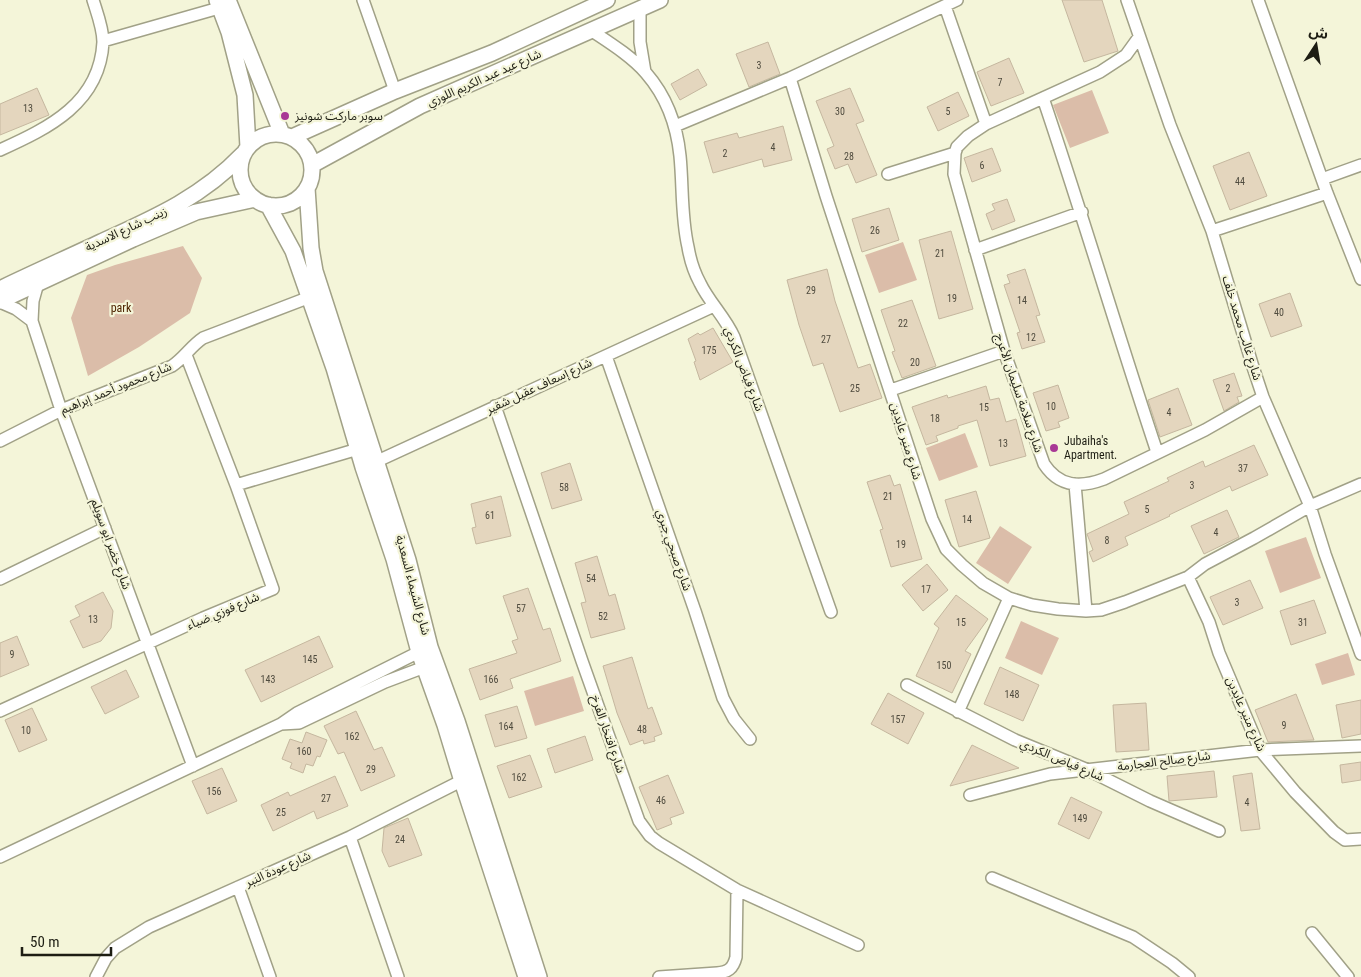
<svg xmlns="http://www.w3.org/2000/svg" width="1361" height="977" viewBox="0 0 1361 977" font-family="'Roboto Condensed','Noto Sans Arabic',sans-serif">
  <rect width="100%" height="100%" fill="#f4f5d9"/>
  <!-- green -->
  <path fill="#dbbda9" d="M1092,90l17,43 -39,15 -17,-43z
    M903,242l14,38 -38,13 -14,-38z
    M183,246l19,32 -12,35 -51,34 -51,29 -17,-58 16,-43 28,-10z
    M965,433l13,34 -39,14 -13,-33z
    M1000,526l32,21 -24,37 -32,-21z
    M1306,537l15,41 -41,15 -15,-42z
    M1021,621l38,17 -17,37 -37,-17z
    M1348,653l7,22 -33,10 -7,-21z
    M573,676l11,35 -49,15 -11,-35z"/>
  <!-- building -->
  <path fill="#e4d6be" stroke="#c5b79f" d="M1062,0h40l16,51 -34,11z
    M768,42l12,32 -31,13 -13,-33z
    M1009,58l15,35 -33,13 -14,-34z
    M698,69l9,16 -27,15 -9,-16z
    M37,88l12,27 -49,20v-31z
    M850,88l14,33 -8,3 21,51 -21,8 -8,-19 -13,5 -8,-20 7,-3 -18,-45z
    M958,92l11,24 -31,15 -11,-24z
    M783,126l9,34 -28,7 -2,-8 -49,14 -9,-31 33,-9 2,5z
    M992,148l9,23 -29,11 -8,-24z
    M1249,152l18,44 -37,14 -17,-44z
    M1007,199l8,22 -23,9 -6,-16 9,-4 -3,-6z
    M889,208l10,32 -37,12 -10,-33z
    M951,231l22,78 -34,10 -20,-79z
    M827,269l8,32 23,67 12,-4 12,34 -42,14 -17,-49 -10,3 -14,-41 -12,-45z
    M1025,269l15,46 -4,1 9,26 -23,7 -5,-16 3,-1 -16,-47 6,-2 -3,-8z
    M1290,293l12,33 -31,11 -12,-33z
    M912,300l24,66 -34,12 -10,-26 3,-1 -14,-41z
    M713,328l20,34 -33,18 -6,-18 2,-1 -8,-22 10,-6 2,2z
    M1234,373l8,23 -5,1 2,5 -15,9 -11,-31z
    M1058,385l11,33 -11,4 2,5 -14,4 -13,-38z
    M986,386l4,14 9,-2 7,24 10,-3 10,37 -36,10 -13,-46 -19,6v2l-22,8 2,5 -12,4 -14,-38 35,-12 1,3z
    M1178,388l14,37 -32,12 -12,-37z
    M1254,445l14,30 -36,16 -2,-5 -61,29 1,1 -45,21 3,8 -35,17 -4,-10 4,-2 -6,-16 42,-20 -5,-12 45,-21 -2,-3 36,-17 2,6z
    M570,463l12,37 -30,9 -11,-36z
    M890,475l4,11 6,-2 22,75 -31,8 -11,-37 3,-1 -16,-47z
    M976,491l14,47 -31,9 -14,-47z
    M501,496l10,40 -35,8 -4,-16 4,-1 -5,-23z
    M1227,510l12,27 -35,17 -13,-28z
    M597,556l12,40 6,-2 10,35 -34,9 -10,-35 5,-1 -11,-39z
    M927,564l21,26 -25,21 -21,-26z
    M1250,580l13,28 -40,17 -13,-28z
    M528,588l15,42 7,-2 11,33 -51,18 3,9 -33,12 -11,-31 48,-16 -5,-12 6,-2 -15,-43z
    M103,592l10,19 -2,17 -10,13 -18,7 -13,-27 10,-5 -5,-10z
    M956,595l32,24 -23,32 6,3 -19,39 -36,-17 23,-48 -5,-4z
    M1314,600l12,33 -35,12 -11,-34z
    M17,636l12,29 -29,12v-34z
    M319,636l14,31 -72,35 -16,-32z
    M632,657l16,52 4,-2 10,27 -8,3 1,4 -11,3 -1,-4 -13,5 -13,-32 -14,-47z
    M1000,667l39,18 -16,36 -39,-17z
    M126,670l13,27 -34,17 -14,-27z
    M888,693l36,20 -16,31 -37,-20z
    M1296,694l18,46 -46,2 -13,-32z
    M1361,700v34l-19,4 -6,-33z
    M1146,703l3,47 -33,2 -3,-47z
    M517,706l10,32 -32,9 -10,-32z
    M32,708l15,32 -28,12 -14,-32z
    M356,711l18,39 8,-3 13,29 -34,15 -17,-39 -6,2 -14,-28z
    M306,732l21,8 -7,17 -3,-1 -4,10 -7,-2 -3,9 -13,-5 2,-5 -10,-4 8,-20 12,4z
    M585,736l8,24 -38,13 -8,-24z
    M972,745l47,23 -69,18z
    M530,755l12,32 -33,11 -12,-32z
    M1361,762v18l-19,3 -2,-18z
    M222,768l15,33 -30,13 -15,-33z
    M1214,771l3,26 -48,4 -2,-25z
    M1252,773l8,56 -19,2 -8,-55z
    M668,775l16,38 -14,5 2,6 -15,6 -18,-43z
    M335,776l13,30 -31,13 -3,-8 -41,20 -12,-26 27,-13 2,4z
    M1071,797l31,15 -13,27 -31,-15z
    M408,818l14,37 -33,12 -7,-16 2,-23z"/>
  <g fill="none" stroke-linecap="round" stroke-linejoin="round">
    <defs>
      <path id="street" d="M363,0l32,91
        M1127,0l43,125 42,106 41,136 10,30 47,109 15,48 36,100
        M1258,0l69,193 34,86
        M945,6l41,118
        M640,10v32l5,30
        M592,31c18,12 39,25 54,42 20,23 31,53 34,83 3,30 1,61 8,91 2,12 6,25 12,36 9,19 25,34 34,54l97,275
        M1139,37l-13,18 -26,17 -114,52 -18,12 -11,11 -2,6 -1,21 3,11 47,166 40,113c15,23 36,24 60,15l101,-49 58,-33
        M103,41l123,-35
        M790,78l36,118 106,323 14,30 16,16 21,18 26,15 23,7 26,4 28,2 15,-1 24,-8 63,-25 17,-13 49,-26 56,-32 51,-22
        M1043,98c40,118 75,237 114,354
        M675,126l115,-48 167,-78
        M0,150c49,-22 100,-47 103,-108 0,-14 -6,-29 -10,-42
        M888,174l67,-21
        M1322,179l39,-14
        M1212,231l115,-38
        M975,250l107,-38
        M38,283l-5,18 -1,20 29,89 132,356
        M0,302l16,7 16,12
        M606,356l89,255 28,87 11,21 16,20
        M891,390l113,-39
        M495,406l87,255 57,160 11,15 9,7 78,47 121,55
        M0,441l61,-31 111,-44c12,-8 19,-20 31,-28l107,-41
        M371,464l343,-158
        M1075,484l11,127
        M236,485l122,-36
        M1188,577l21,45 10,31 41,97 35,42 39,40 11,8 16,-1
        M0,579l105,-51
        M907,685l108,55 73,30 62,31 69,30
        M0,711l203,-93 70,-29 -37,-104 -50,-130
        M958,712l51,-114
        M281,724l18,-1 86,-41 45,-17
        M970,795l80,-21 210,-24 101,-4
        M350,837l48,140
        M0,857l281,-133 16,-11 128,-64
        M992,878l141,59 39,26 17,14
        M238,887l32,90
        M1312,933l36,44
        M96,977l10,-19 9,-10 34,-21 201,-90 117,-59
        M659,977l58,-4c11,-1 16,-4 19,-16l1,-67"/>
      <path id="secondary" d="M217,0l12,32 16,63 3,52
        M228,0l54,134
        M240 170a36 36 0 1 1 72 0a36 36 0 1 1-72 0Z
        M292,137l103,-46 97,-38 115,-53
        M312,165l108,-59 240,-106
        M307,188l4,60 4,23 93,289 22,87 27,74 82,256
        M268,205l25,46 41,117 29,99 31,92 25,93 26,73 17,56 64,196
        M0,289c33,-16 67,-31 101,-47 53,-24 101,-45 142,-88
        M0,301l133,-62 63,-27 59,-13"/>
    </defs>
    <!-- street casing -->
    <use href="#street" stroke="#a1a187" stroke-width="14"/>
    <!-- secondary casing -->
    <use href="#secondary" stroke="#a1a187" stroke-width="18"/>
    <!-- street -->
    <use href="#street" stroke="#fff" stroke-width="11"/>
    <!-- secondary -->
    <use href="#secondary" stroke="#fff" stroke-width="15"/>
  </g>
  <!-- markers -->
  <g fill="#a83895" stroke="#f4f5d9" stroke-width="2">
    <circle cx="285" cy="116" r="5"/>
    <circle cx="1054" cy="448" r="5"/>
  </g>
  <g text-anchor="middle" stroke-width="4.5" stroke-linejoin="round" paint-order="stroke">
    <!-- number labels -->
    <g font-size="10" fill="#4f4b3e">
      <text x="759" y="69">3</text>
      <text x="1000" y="86">7</text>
      <text x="28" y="112">13</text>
      <text x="840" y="115">30</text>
      <text x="948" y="115">5</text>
      <text x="773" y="151">4</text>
      <text x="725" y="157">2</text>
      <text x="849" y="160">28</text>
      <text x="982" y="169">6</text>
      <text x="1240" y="185">44</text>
      <text x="875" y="234">26</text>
      <text x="940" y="257">21</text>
      <text x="811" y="294">29</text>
      <text x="952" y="302">19</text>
      <text x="1022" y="304">14</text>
      <text x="1279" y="316">40</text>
      <text x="903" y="327">22</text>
      <text x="1031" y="341">12</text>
      <text x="826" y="343">27</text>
      <text x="709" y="354">175</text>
      <text x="915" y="366">20</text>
      <text x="855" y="392">25</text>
      <text x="1228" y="392">2</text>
      <text x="1051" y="410">10</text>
      <text x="984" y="411">15</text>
      <text x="1169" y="416">4</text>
      <text x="935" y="422">18</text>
      <text x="1003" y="447">13</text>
      <text x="1243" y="472">37</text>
      <text x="1192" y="489">3</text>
      <text x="564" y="491">58</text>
      <text x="888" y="500">21</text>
      <text x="1147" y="513">5</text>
      <text x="490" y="519">61</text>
      <text x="967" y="523">14</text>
      <text x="1216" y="536">4</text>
      <text x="1107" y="544">8</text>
      <text x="901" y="548">19</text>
      <text x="591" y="582">54</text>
      <text x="926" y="593">17</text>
      <text x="1237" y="606">3</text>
      <text x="521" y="612">57</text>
      <text x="603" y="620">52</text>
      <text x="93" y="623">13</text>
      <text x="961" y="626">15</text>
      <text x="1303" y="626">31</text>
      <text x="12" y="658">9</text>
      <text x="310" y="663">145</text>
      <text x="944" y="669">150</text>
      <text x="268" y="683">143</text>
      <text x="491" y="683">166</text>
      <text x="1012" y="698">148</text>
      <text x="898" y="723">157</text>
      <text x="1284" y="729">9</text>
      <text x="506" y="730">164</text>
      <text x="642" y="733">48</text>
      <text x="26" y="734">10</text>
      <text x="352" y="740">162</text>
      <text x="304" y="755">160</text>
      <text x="371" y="773">29</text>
      <text x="519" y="781">162</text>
      <text x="214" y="795">156</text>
      <text x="326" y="802">27</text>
      <text x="661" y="804">46</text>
      <text x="1247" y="806">4</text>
      <text x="281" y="816">25</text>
      <text x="1080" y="822">149</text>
      <text x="400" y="843">24</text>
    </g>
    <!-- street labels -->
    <g font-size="12" fill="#1d1d13" stroke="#f4f5d9">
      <text transform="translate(484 78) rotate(-24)" y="4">شارع عيد عبد الكريم اللوزي</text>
      <text transform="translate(126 229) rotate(-25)" y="4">زينب شارع الاسدية</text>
      <text transform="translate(1242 328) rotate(73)" y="4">شارع غالب محمد خلف</text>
      <text transform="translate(744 369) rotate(69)" y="4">شارع فياض الكردي</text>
      <text transform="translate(539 386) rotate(-25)" y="4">شارع إسعاف عقيل شقير</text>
      <text transform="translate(116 388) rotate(-22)" y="4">شارع محمود أحمد إبراهيم</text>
      <text transform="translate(1019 393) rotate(71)" y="4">شارع سلامة سليمان الأعرج</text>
      <text transform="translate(906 441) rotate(73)" y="4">شارع منير عابدين</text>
      <text transform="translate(111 544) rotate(70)" y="4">شارع خضر ابو سويلم</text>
      <text transform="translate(674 550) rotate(71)" y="4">شارع صبحي جبري</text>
      <text transform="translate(413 585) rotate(75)" y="4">شارع الشيماء السعدية</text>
      <text transform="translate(223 611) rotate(-23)" y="4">شارع فوزي ضياء</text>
      <text transform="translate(1246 714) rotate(66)" y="4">شارع منير عابدين</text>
      <text transform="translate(608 734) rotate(71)" y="4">شارع افتخار الفرخ</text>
      <text transform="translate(1062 760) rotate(23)" y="4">شارع فياض الكردي</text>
      <text transform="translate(1164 761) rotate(-7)" y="4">شارع صالح العجارمة</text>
      <text transform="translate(278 869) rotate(-24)" y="4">شارع عودة النبر</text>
    </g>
    <!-- poi labels -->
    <g font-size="12" fill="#1d1d13" stroke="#f4f5d9" text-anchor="start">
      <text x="295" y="120">سوبر ماركت شونيز</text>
      <text x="1064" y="445">Jubaiha's<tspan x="1064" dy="14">Apartment.</tspan></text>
    </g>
    <!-- park labels -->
    <g font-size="12" fill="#4e2400" stroke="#f4f5d9">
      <text x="121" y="312">park</text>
    </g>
  </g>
  <!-- north arrow -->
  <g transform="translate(1316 45) rotate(12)" stroke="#f4f5d9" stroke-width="4" paint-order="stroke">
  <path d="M0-4L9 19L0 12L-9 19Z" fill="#1d1d13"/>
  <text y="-8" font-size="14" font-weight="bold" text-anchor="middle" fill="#1d1d13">ش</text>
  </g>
  <!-- scale -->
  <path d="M22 947v8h89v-8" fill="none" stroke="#1d1d13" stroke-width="2.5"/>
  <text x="30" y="947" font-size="15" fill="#1d1d13" stroke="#f4f5d9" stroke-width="4" paint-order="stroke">50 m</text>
</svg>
